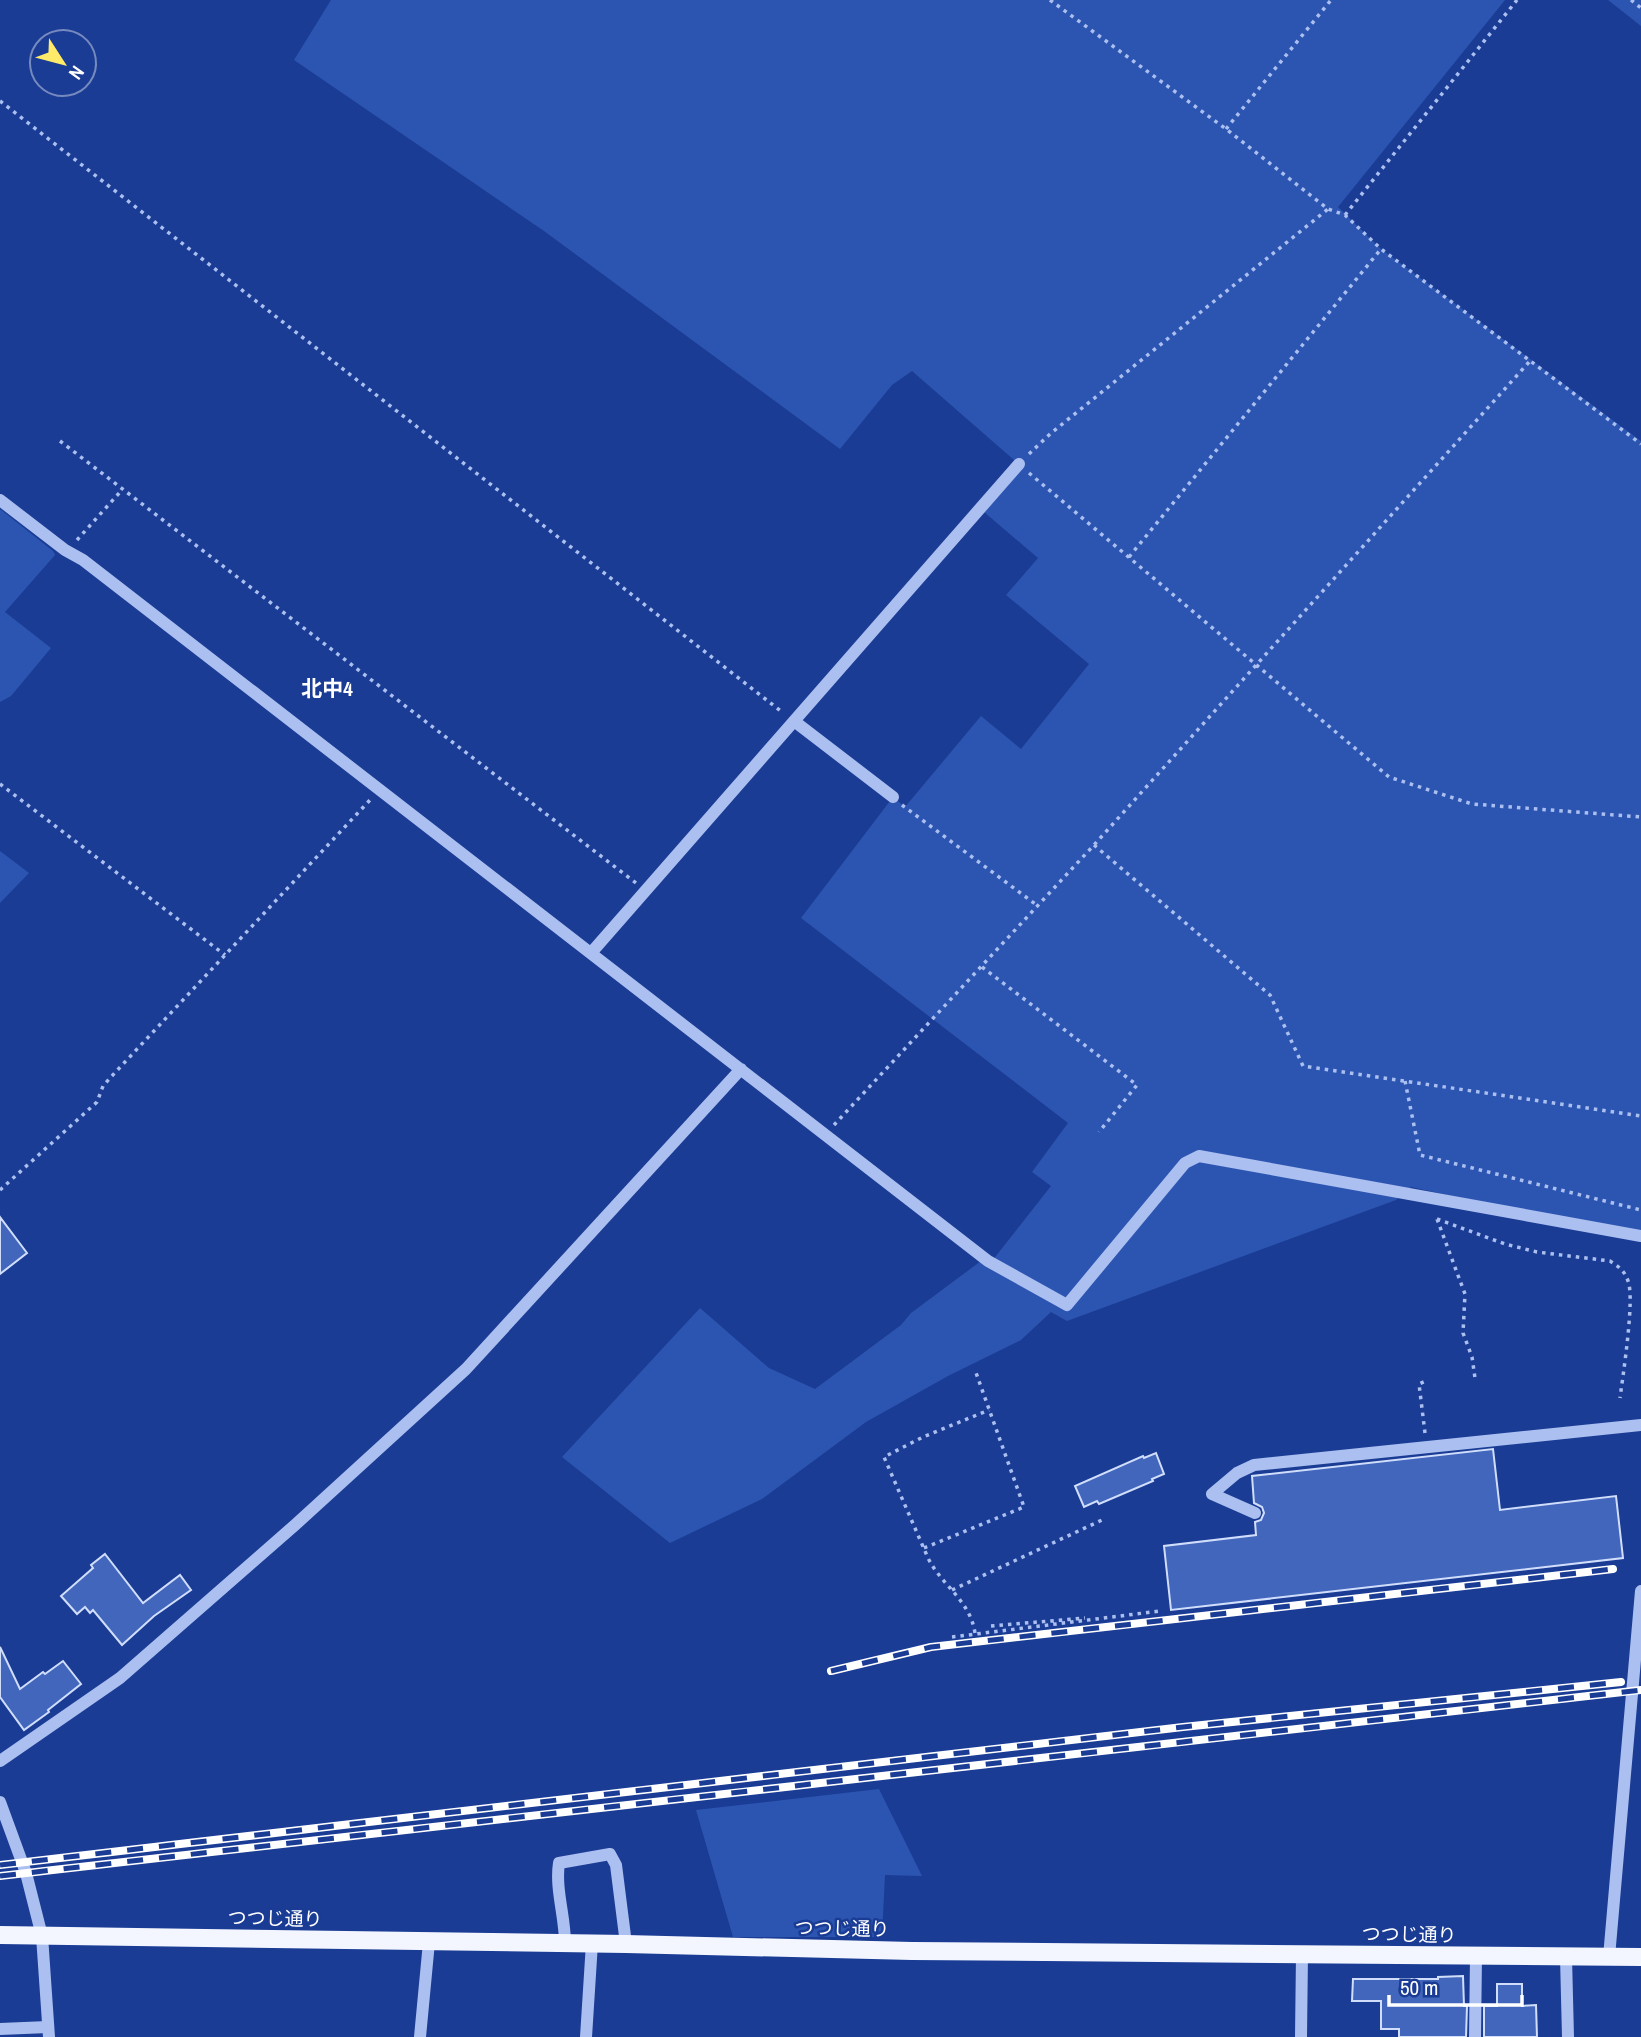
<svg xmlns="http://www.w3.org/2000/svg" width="1641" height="2037" viewBox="0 0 1641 2037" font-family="'Archivo Narrow','Noto Sans JP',sans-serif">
  <rect width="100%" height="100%" fill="#1a3c94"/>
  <!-- green -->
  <path fill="#2c55b2" d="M331,0h1174l-167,207 43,42 260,192v796l-230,-50 -15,13 -329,121 -16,-9 -30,28 -73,36 -82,46 -104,77 -92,44 -108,-86 138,-149 69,60 46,21 86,-64 10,-12 70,-52 7,5 63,-80 -19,-14 36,-49 -267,-205 92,-121 12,10 76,-91 40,33 68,-85 -83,-69 32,-37 -54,-46 38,-45 -110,-96 -20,14 -52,64 -296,-218 -250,-171z
    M1608,0h33v26z
    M0,509l53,42 2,4 -50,57 46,36 -40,48 -11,6z
    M0,851l29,22 -29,30z
    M879,1789l43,87 -37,-1 -3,62h-149l-37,-127z"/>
  <!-- building -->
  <path fill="#4266bb" stroke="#d1defb" stroke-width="2" d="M0,1217l27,36 -27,21z
    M1493,1449l7,61 116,-14 7,62 -452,52 -7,-64 92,-11 -1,-13 6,-2 3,-7 -2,-6 -8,-4 -2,-27z
    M1156,1453l8,21 -12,5 1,2 -54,23 -2,-3 -13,6 -9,-21 68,-30 1,2z
    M105,1554l38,49 37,-28 11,15 -37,26 -32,29 -29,-35 -3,3 -5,-6 -8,7 -16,-18 32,-28 -2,-3z
    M0,1647l20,42 23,-17 2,2 18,-13 18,23 -33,26 1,2 -25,18 -24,-33z
    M1463,1976l1,30h3l-1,31h-67v-8h-18v-28h-29l1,-22h85v-2z
    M1497,1984h25v22l14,-1 1,32h-53v-31h13z"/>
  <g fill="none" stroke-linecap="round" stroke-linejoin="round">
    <!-- path -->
    <path stroke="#abbff0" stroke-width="3.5" stroke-dasharray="3.5 5" stroke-linecap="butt" d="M1050,0l176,129 102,80 17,6 36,34 260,195
      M1631,0l10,8
      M0,101l782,611
      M1226,129l105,-129
      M1345,215l172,-215
      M60,441l576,442
      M1029,454l21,-20 278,-225
      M1029,473l360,304 83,27 169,13
      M77,540l44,-49
      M1129,557l252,-308
      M0,784l225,171
      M902,805l136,101
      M1094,845l176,150 33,71 338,50
      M982,967l155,118 -38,47
      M1405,1081l15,74 221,55
      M834,1125l260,-280 436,-484
      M0,1190l97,-88 6,-16 7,-8 260,-278
      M1437,1219l68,25 32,8 73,9c8,5 15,10 18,20 7,17 -5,94 -8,117
      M1437,1219l28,75 -2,39 9,24 3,21
      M1425,1433l-6,-49 9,-4
      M924,1548l100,-41 -49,-137
      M952,1590l150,-70
      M991,1626l94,-8
      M975,1633c-5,-33 -33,-47 -47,-75l-44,-101 39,-20 66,-27
      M952,1637l208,-26"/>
    <!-- minor -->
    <path stroke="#abbff0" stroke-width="12" d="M0,500l65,50 18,10 905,701 79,44 118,-142 14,-7 442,80
      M794,721l99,76
      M591,953l428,-489
      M1255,1513l-43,-19 25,-21 17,-8 387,-40
      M0,1761l120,-83 175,-153 171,-156 275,-300
      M0,1802l26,71 16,63 7,101
      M565,1943c0,-27 -10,-54 -6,-80l51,-9 6,11 10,79
      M1566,1957l2,80
      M1609,1957l32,-366
      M0,2029l48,-2
      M420,2037l9,-95
      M586,2037l6,-94
      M1301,2037l1,-83
      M1475,2037l1,-81"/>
    <!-- major -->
    <path stroke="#f3f6ff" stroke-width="18" d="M0,1935l626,9 286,7 729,6"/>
    <defs>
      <path id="rail" d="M831,1671l100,-24 682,-78
        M0,1865l1183,-138 438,-45
        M0,1876l1641,-186"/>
    </defs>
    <!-- rail casing -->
    <use href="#rail" stroke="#fff" stroke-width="8"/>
    <!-- rail -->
    <use href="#rail" stroke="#1a3c94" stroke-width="5" stroke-dasharray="16" stroke-linecap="butt"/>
  </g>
  <g text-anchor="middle" stroke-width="5" stroke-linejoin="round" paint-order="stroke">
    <!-- street labels -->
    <g font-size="19" fill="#fff" stroke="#1a3c94">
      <text transform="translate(275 1918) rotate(1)" y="7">つつじ通り</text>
      <text transform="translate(842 1928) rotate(1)" y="7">つつじ通り</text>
      <text transform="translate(1409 1934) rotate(1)" y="7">つつじ通り</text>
    </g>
    <!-- neighbourhood labels -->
    <g font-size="21" font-weight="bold" fill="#fff" stroke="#1a3c94">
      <text x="327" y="696">北中4</text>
    </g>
  </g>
  <!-- north arrow -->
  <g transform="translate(63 63) rotate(126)"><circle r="33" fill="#1a3c94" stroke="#768abf" stroke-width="2"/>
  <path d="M0-5L12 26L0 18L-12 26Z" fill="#ffeb69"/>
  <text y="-10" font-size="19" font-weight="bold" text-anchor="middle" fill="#ffffff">N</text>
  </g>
  <!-- scale -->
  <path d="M1389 1995v10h133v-10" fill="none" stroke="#ffffff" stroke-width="3.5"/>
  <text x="1400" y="1995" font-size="21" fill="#ffffff" stroke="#1a3c94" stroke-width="5" paint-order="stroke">50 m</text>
</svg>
